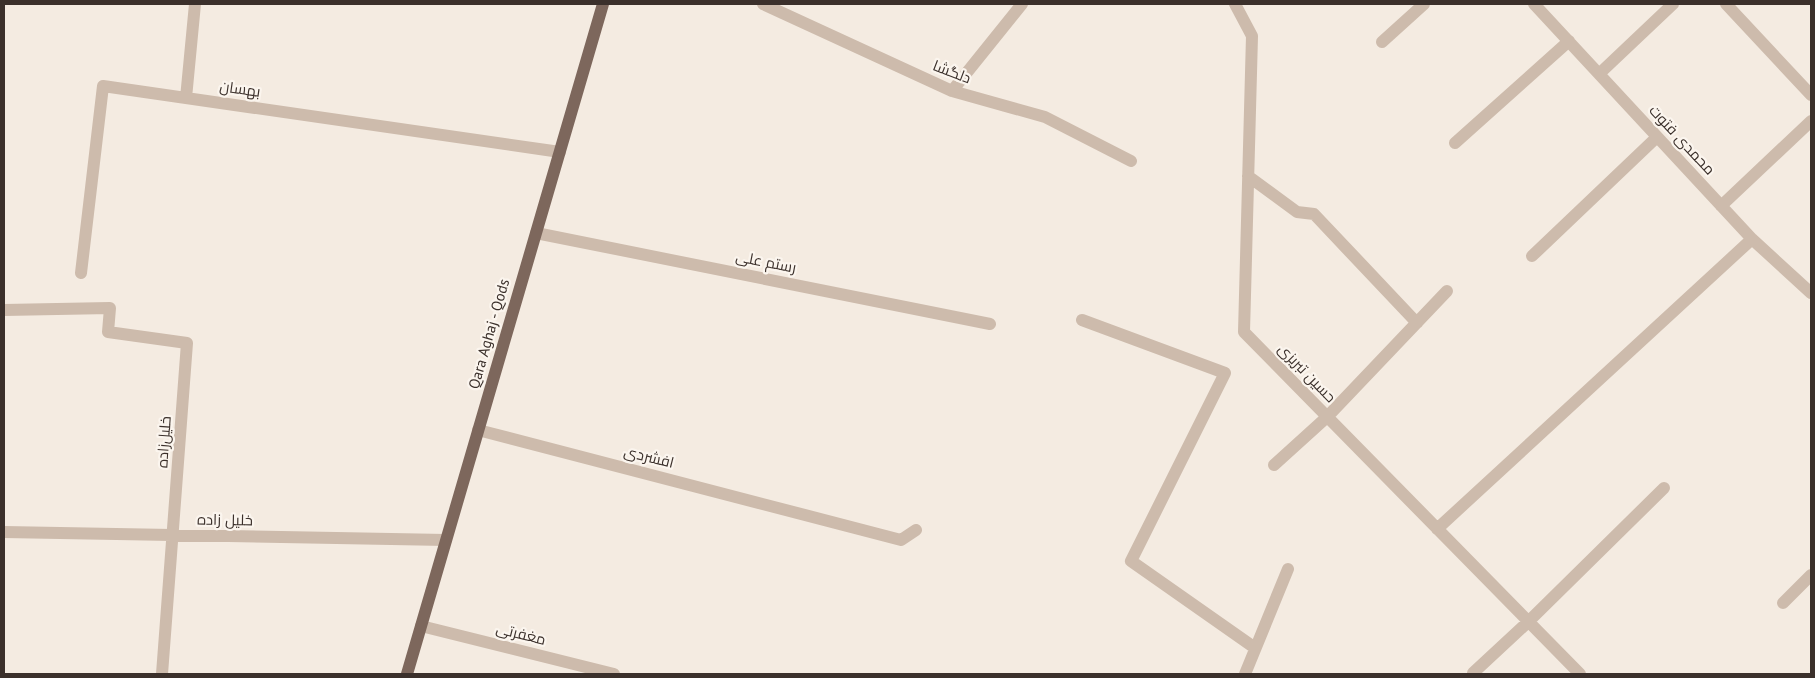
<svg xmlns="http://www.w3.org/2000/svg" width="1815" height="678" viewBox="0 0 1815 678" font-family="'PT Sans',Cairo,sans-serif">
  <rect width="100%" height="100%" fill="#f4ebe1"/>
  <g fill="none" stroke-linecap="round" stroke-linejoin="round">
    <!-- minor -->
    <path stroke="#cdbbac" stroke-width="12" d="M763,4l189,87 93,26 86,44
      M1235,4l17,32 -8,296 336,342
      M1534,4l218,235 59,54
      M1726,4l85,91
      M1382,42l42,-38
      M1599,74l74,-70
      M952,91l70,-87
      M186,98l9,-94
      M1455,143l114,-102
      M1248,176l49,36 17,2 103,109
      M1721,206l90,-85
      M536,233l454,91
      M1532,256l125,-119
      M81,273l22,-187 457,66
      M4,310l106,-2 -2,24 79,11 -25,331
      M1082,320l143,53 -94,188 124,87
      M478,430l423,110 15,-10
      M1274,465l53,-48 120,-126
      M1437,529l315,-290
      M4,532l442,8
      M1783,603l28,-28
      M421,626l193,48
      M1473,673l55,-51 136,-134
      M1245,674l43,-105"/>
    <!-- major -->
    <path stroke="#7d675c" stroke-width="12" d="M407,674l196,-670"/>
  </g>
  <g text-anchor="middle" stroke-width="4.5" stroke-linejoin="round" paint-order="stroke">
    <!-- street labels -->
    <g font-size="15" fill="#3b302b" stroke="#fbf5ee">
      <text transform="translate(952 72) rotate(21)" y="5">دلگشا</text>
      <text transform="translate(240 89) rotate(8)" y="5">بهسان</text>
      <text transform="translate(1682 140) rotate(47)" y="5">محمدی فتوت</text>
      <text transform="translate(766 262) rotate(11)" y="5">رستم علی</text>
      <text transform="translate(489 334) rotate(-74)" y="5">Qara Aghaj - Qods</text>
      <text transform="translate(1307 373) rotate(46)" y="5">حسین تبریزی</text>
      <text transform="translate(164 442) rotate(-86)" y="5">خلیل‌زاده</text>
      <text transform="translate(649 457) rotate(14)" y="5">افشردی</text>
      <text transform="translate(225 520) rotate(1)" y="5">خلیل زاده</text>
      <text transform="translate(521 634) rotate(14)" y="5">مغفرتی</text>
    </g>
  </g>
  <!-- border -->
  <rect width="1815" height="678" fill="none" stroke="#3b302b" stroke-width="10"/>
</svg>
